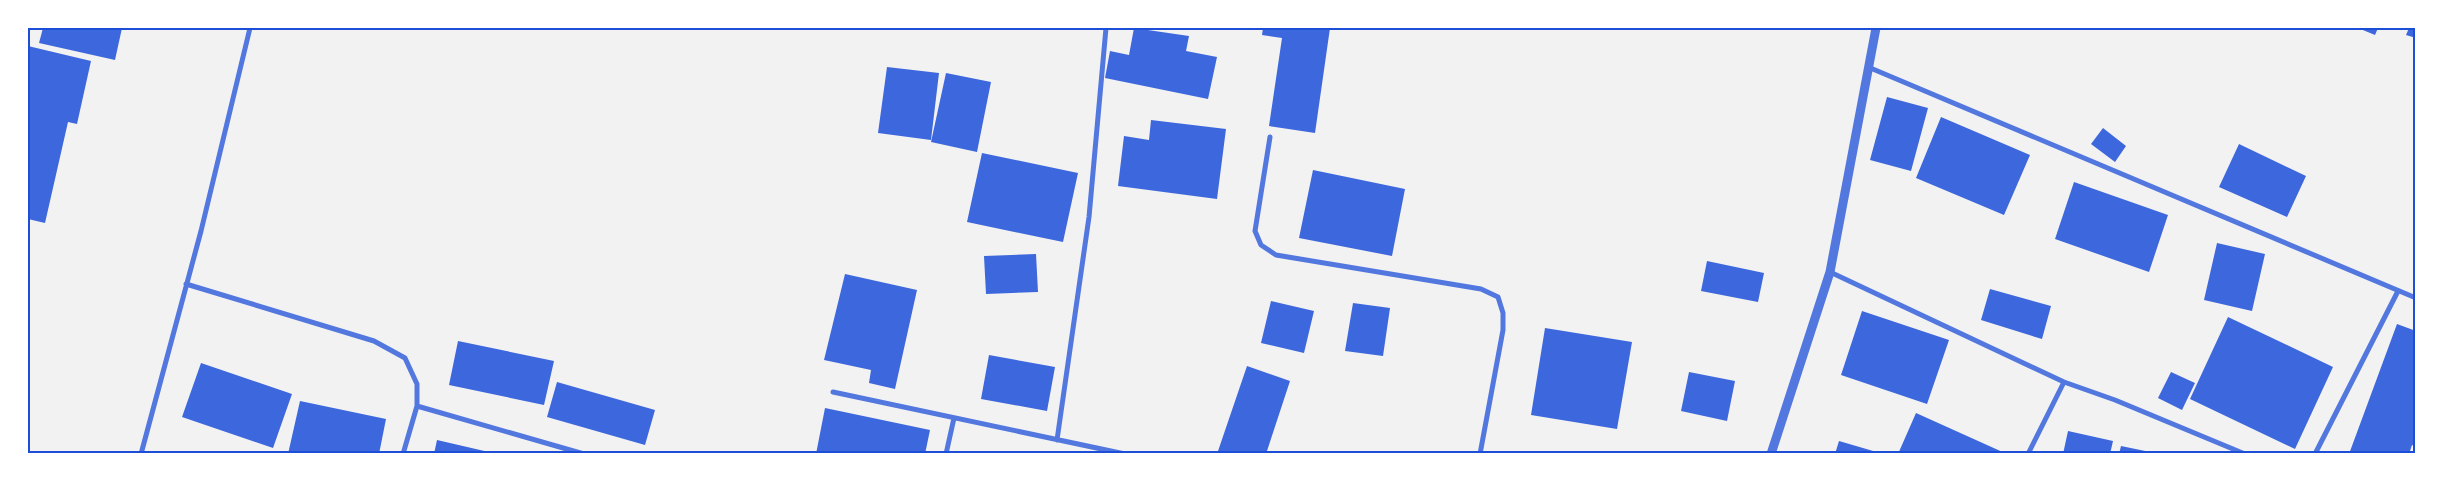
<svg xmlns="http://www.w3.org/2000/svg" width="2443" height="481" viewBox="0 0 2443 481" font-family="Karla,sans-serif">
  <rect width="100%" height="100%" fill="#f2f2f2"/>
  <!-- building -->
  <path fill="#3d67dc" d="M43,28h79l-7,32 -76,-17z
    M1134,28l55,8 -3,15 31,6 -9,42 -103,-21 5,-27 19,4z
    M1263,28h67l-15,105 -46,-7 13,-88 -20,-3z
    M2358,28h20l-3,7z
    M2409,28h7v10l-10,-3z
    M28,46l63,15 -14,63 -9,-2 -23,101 -17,-4z
    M887,67l52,6 -8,67 -53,-7z
    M946,73l45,9 -14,70 -46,-10z
    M1887,97l41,11 -17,63 -41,-11z
    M1941,117l89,38 -26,60 -88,-37z
    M1151,120l75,9 -9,70 -99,-13 6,-50 25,4z
    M2103,128l23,18 -11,16 -24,-18z
    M2239,144l67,32 -19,41 -68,-30z
    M982,153l96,20 -15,69 -96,-20z
    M1313,170l92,19 -13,67 -93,-18z
    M2074,182l94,33 -19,57 -94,-33z
    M2217,243l48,11 -13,57 -48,-11z
    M1036,254l2,38 -52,2 -2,-38z
    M1707,261l57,12 -6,29 -57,-11z
    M845,274l72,16 -22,99 -26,-6 2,-13 -47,-10z
    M1990,289l61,17 -9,33 -61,-19z
    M1271,301l43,10 -10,42 -43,-10z
    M1353,303l37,5 -7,48 -38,-5z
    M1862,311l87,29 -22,64 -86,-29z
    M2228,317l105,50 -38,82 -105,-50z
    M2397,324l19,7v116l-4,-2 -3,9h-60z
    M1545,328l87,14 -15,87 -86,-14z
    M458,341l96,20 -10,44 -95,-20z
    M989,355l66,12 -8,44 -66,-12z
    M201,363l91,31 -19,54 -91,-31z
    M1247,366l43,15 -24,73h-49z
    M1689,372l46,9 -8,40 -46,-10z
    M2171,372l24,11 -13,27 -24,-12z
    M557,382l98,28 -10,35 -98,-28z
    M300,401l86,18 -7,35h-91z
    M825,408l105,22 -5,24h-109z
    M1916,413l91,41h-109z
    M2068,431l45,10 -3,13h-47z
    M437,440l56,13v1h-59z
    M1839,441l41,12v1h-45z
    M2121,446l34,7v1h-36z"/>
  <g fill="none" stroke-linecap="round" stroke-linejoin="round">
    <!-- minor -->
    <path stroke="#5277de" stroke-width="5" d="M1868,67l548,231
      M1270,137l-15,94 6,14 15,10 205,34 17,8 5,16v17l-23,124
      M1830,272l234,110 51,18 130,54
      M186,284l188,57 31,17 12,26v22l-14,48
      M833,392l292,62
      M417,406l167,48
      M1057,440l32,-223 17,-189
      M141,454l60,-223 49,-203
      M946,454l8,-36
      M2028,454l36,-72
      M2315,454l83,-163"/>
    <!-- tertiary -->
    <path stroke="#5277de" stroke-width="9" d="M1771,454l59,-182 46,-244"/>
  </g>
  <!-- border -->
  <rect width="2443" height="481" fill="none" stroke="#ffffff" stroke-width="58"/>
  <rect x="29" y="29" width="2385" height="423" fill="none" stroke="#1d4ed8" stroke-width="2"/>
</svg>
